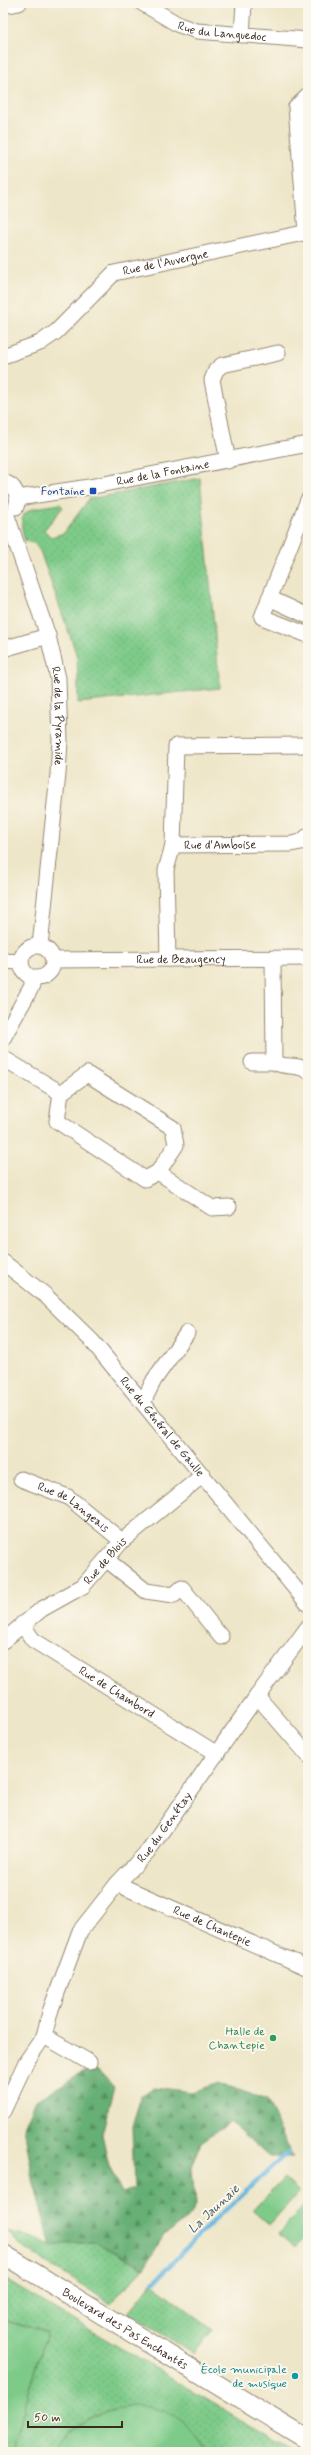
<svg xmlns="http://www.w3.org/2000/svg" width="311" height="2455" viewBox="0 0 311 2455" font-family="Mynerve,sans-serif">
  <defs>
    <pattern id="grass-dots" width="8" height="8" patternUnits="userSpaceOnUse"><rect width="8" height="8" fill="#7ecb89"/><path d="M2 2h.1M6 6h.1" fill="none" stroke="#6eae76" stroke-width="1.8" stroke-linecap="round"/></pattern>
    <pattern id="forest-firs" width="22" height="20" patternUnits="userSpaceOnUse"><rect width="22" height="20" fill="#66af75"/><path d="M5 1l3.5 6h-7zM16 11l3.5 6h-7z" fill="#558f5f"/></pattern>
  </defs>
  <rect width="100%" height="100%" fill="#fbf7ec"/>
  <filter id="ink" filterUnits="userSpaceOnUse"><feTurbulence type="fractalNoise" baseFrequency=".025" numOctaves="2"/><feDisplacementMap in="SourceGraphic" scale="8" xChannelSelector="R" yChannelSelector="G"/><feConvolveMatrix kernelMatrix="1 2 1 2 8 2 1 2 1" color-interpolation-filters="sRGB"/></filter>
  <filter id="wash" filterUnits="userSpaceOnUse"><feTurbulence type="fractalNoise" baseFrequency=".012" numOctaves="4" result="noise"/><feDisplacementMap in="SourceGraphic" scale="16" xChannelSelector="R" yChannelSelector="G"/><feGaussianBlur stdDeviation="0.9" result="paint"/><feColorMatrix in="noise" values="0 0 0 0 0 0 0 0 0 0 0 0 0 0 0 0 0 1.4 0 .05"/><feComposite in="paint" operator="in"/></filter>
  <g filter="url(#wash)">
    <rect width="100%" height="100%" fill="#eee6c8"/>
    <!-- grass -->
    <path fill="url(#grass-dots)" stroke="#5c7a54" d="M200,478l20,210 -142,15v-28l-2,-22 -36,-102 -6,-8 -9,-2c-11,-35 7,-32 35,-37l3,3 -19,23 7,7 13,-4 25,-34z
      M7,2232l14,2 30,11 44,-3 49,26 -33,36 -90,-58z
      M3,2278l292,174h-88l-7,-11 -68,-36c-31,5 -63,19 -81,47h-40l36,-120 -44,-13z
      M152,2283l61,46 -19,25 -66,-41z"/>
    <!-- forest -->
    <path fill="url(#forest-firs)" stroke="#506c4a" d="M89,2069l10,2 15,16 -12,47 7,32 13,27 12,-4 -2,-63 9,-30 13,-9 38,5 27,-9 48,17 25,57h-23l-39,-35 -29,20 -9,25 3,37 -8,16 -23,15 -20,33 -49,-26 -44,3 -17,-61 -10,-57 12,-27z"/>
    <!-- pitch -->
    <path fill="#7ecb89" stroke="#5c7a54" d="M284,2178l15,14 -30,33 -16,-14z
      M308,2201v32l-13,15 -16,-14z
      M3,2319l44,13 -36,120h-8z
      M132,2405c36,2 56,16 75,47h-156c18,-28 50,-42 81,-47z"/>
    <g fill="none" stroke-linecap="round" stroke-linejoin="round">
      <!-- stream -->
      <path stroke="#66b8e1" stroke-width="4" d="M307,2125l1,-6
        M154,2282l44,-46 90,-84"/>
    </g>
  </g>
  <g filter="url(#ink)">
    <g fill="none" stroke-linecap="round" stroke-linejoin="round">
      <defs>
        <g id="minor">
          <path id="s1" d="M142,3l37,22 18,6 111,9"/>
          <path d="M3,6l16,-3"/>
          <path d="M242,35l2,-32"/>
          <path d="M306,232l-10,-125 12,-11"/>
          <path id="s2" d="M3,356l37,-13 16,-11 58,-59 194,-41"/>
          <path d="M228,461l-16,-81 4,-10 6,-5 56,-12"/>
          <path d="M3,482c12,3 17,14 13,25"/>
          <path id="s3" d="M18,498l71,-11 219,-43"/>
          <path d="M308,500l-46,117 46,18"/>
          <path id="s4" d="M7,516l41,120 10,42 2,63 -2,33 -18,172"/>
          <path d="M269,598l39,18"/>
          <path d="M3,649l45,-13"/>
          <path d="M173,845l3,-99 132,-1"/>
          <circle cx="37" cy="962" r="16"/>
          <path d="M273,958l1,104c11,7 23,1 34,9"/>
          <path id="s5" d="M168,959l-2,-89 7,-25 118,-1 10,-2 7,-6"/>
          <path id="s6" d="M53,960l255,-2"/>
          <path d="M3,961l18,1"/>
          <path d="M3,1038l29,-52v-8"/>
          <path d="M3,1058l58,35"/>
          <path d="M252,1062h22"/>
          <path d="M87,1074l86,54 3,17 -18,27 -13,7 -88,-58 4,-28z"/>
          <path d="M158,1172l54,36 17,-1"/>
          <path id="s7" d="M3,1262l42,33 47,46 216,263"/>
          <path d="M143,1402l11,-22 33,-47"/>
          <path id="s8" d="M21,1479l47,18 54,44"/>
          <path d="M107,1560l39,31 28,4 8,-7 39,49"/>
          <path id="s9" d="M22,1624l11,16 184,114"/>
          <path id="s10" d="M3,1641l39,-32 41,-23 39,-45 81,-66"/>
          <path d="M257,1696l51,59"/>
          <path id="s11" d="M117,1884l191,84"/>
          <path d="M44,2036l45,26"/>
          <path id="s12" d="M3,2111l23,-49 18,-26 7,-27 29,-78 37,-47 31,-33 109,-155 51,-69"/>
        </g>
        <g id="major">
          <path id="s13" d="M3,2254l305,186"/>
        </g>
      </defs>
      <!-- minor casing -->
      <use href="#minor" stroke="#948873" stroke-width="17"/>
      <!-- major casing -->
      <use href="#major" stroke="#948873" stroke-width="21"/>
      <!-- minor -->
      <use href="#minor" stroke="#fff" stroke-width="15"/>
      <!-- major -->
      <use href="#major" stroke="#fff" stroke-width="19"/>
    </g>
  </g>
  <!-- markers -->
  <rect fill="#1a4fb4" stroke="#fbf7ec" stroke-width="1.5" x="89" y="487" width="8" height="8" rx="2"/>
  <circle fill="#2e9e5b" stroke="#fbf7ec" stroke-width="1.5" cx="273" cy="2038" r="4"/>
  <circle fill="#0f9aa8" stroke="#fbf7ec" stroke-width="1.5" cx="295" cy="2376" r="4"/>
  <g text-anchor="middle" stroke-width="4" stroke-linejoin="round" paint-order="stroke">
    <!-- street labels -->
    <g font-size="12" fill="#3b2a1e" stroke="#fbf7ec">
      <text dy="4" stroke="none"><textPath href="#s1" startOffset="87">Rue du Languedoc</textPath></text>
      <text dy="4" stroke="none"><textPath href="#s2" startOffset="194">Rue de l'Auvergne</textPath></text>
      <text dy="4" stroke="none"><textPath href="#s3" startOffset="147">Rue de la Fontaine</textPath></text>
      <text dy="4" stroke="none"><textPath href="#s4" startOffset="208">Rue de la Pyramide</textPath></text>
      <text dy="4" stroke="none"><textPath href="#s5" startOffset="162">Rue d'Amboise</textPath></text>
      <text dy="4" stroke="none"><textPath href="#s6" startOffset="128">Rue de Beaugency</textPath></text>
      <text dy="4" stroke="none"><textPath href="#s7" startOffset="230">Rue du Général de Gaulle</textPath></text>
      <text dy="4" stroke="none"><textPath href="#s8" startOffset="60">Rue de Langeais</textPath></text>
      <text dy="4" stroke="none"><textPath href="#s10" startOffset="131">Rue de Blois</textPath></text>
      <text dy="4" stroke="none"><textPath href="#s9" startOffset="118">Rue de Chambord</textPath></text>
      <text dy="4" stroke="none"><textPath href="#s12" startOffset="331">Rue du Genétay</textPath></text>
      <text dy="4" stroke="none"><textPath href="#s11" startOffset="104">Rue de Chantepie</textPath></text>
      <text dy="4" stroke="none"><textPath href="#s13" startOffset="143">Boulevard des Pas Enchantés</textPath></text>
    </g>
    <!-- transit labels -->
    <g font-size="12" fill="#164399" stroke="#fbf7ec" text-anchor="end">
      <text x="85" y="495">Fontaine</text>
    </g>
    <!-- leisure labels -->
    <g font-size="12" fill="#27864d" stroke="#fbf7ec" text-anchor="end">
      <text x="265" y="2035">Halle de<tspan x="265" dy="14">Chantepie</tspan></text>
    </g>
    <!-- culture labels -->
    <g font-size="12" fill="#0d838f" stroke="#fbf7ec" text-anchor="end">
      <text x="287" y="2373">École municipale<tspan x="287" dy="14">de musique</tspan></text>
    </g>
    <!-- water labels -->
    <g font-size="13" font-style="italic" fill="#4a5c62" stroke="#fbf7ec">
      <text transform="translate(213 2208) rotate(-43)" y="5">La Jaunaie</text>
    </g>
  </g>
  <!-- margin -->
  <rect width="311" height="2455" fill="none" stroke="#fbf7ec" stroke-width="16"/>
  <!-- scale -->
  <path d="M28 2421v6h94v-6" fill="none" stroke="#3b2a1e" stroke-width="2"/>
  <text x="34" y="2421" font-size="12" fill="#3b2a1e" stroke="#fbf7ec" stroke-width="3" paint-order="stroke">50 m</text>
</svg>
